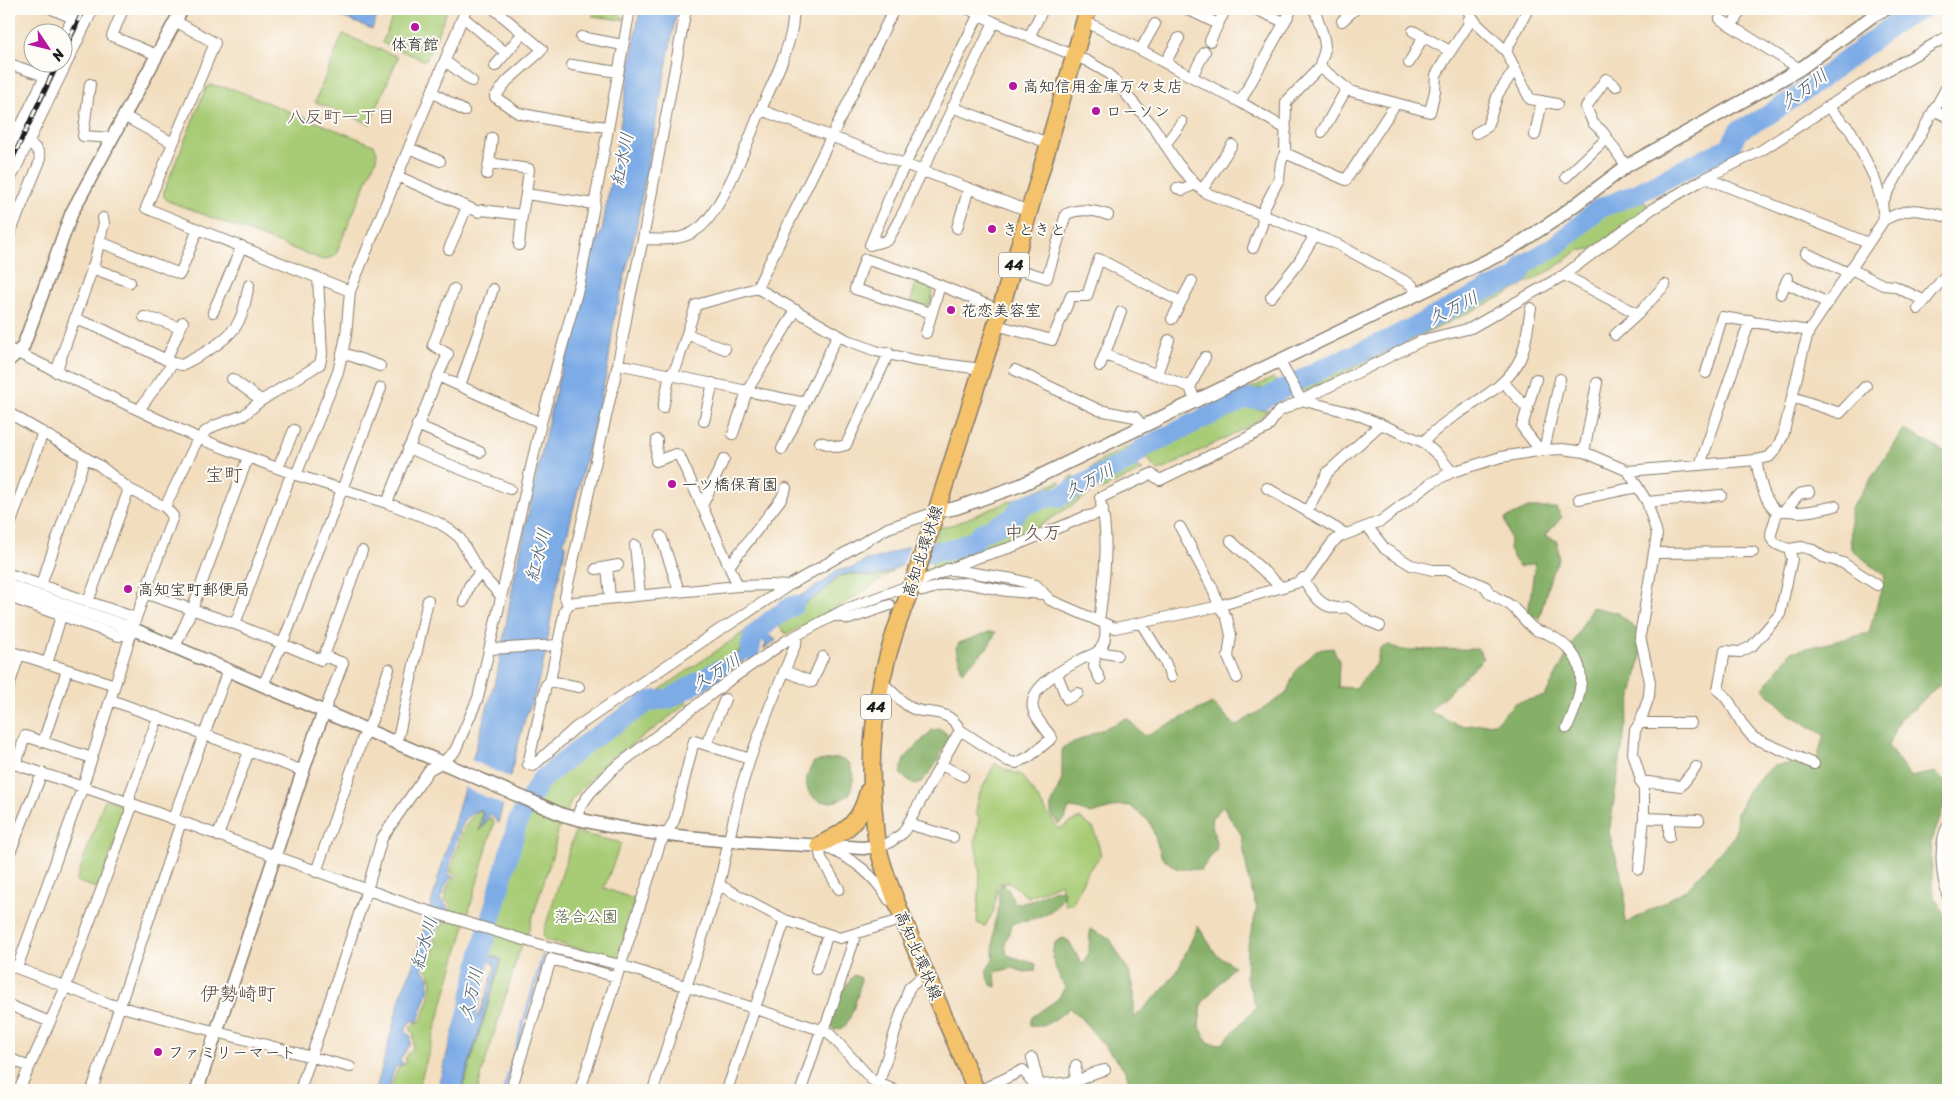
<svg xmlns="http://www.w3.org/2000/svg" width="1957" height="1099" viewBox="0 0 1957 1099" font-family="Sriracha,'Klee One',sans-serif">
  <rect width="100%" height="100%" fill="#fdfcf7"/>
  <filter id="ink" filterUnits="userSpaceOnUse"><feTurbulence type="fractalNoise" baseFrequency=".02" numOctaves="2"/><feDisplacementMap in="SourceGraphic" scale="10" xChannelSelector="R" yChannelSelector="G"/><feConvolveMatrix kernelMatrix="1 2 1 2 8 2 1 2 1" color-interpolation-filters="sRGB"/></filter>
  <filter id="wash" filterUnits="userSpaceOnUse"><feTurbulence type="fractalNoise" baseFrequency=".0096" numOctaves="4" result="noise"/><feDisplacementMap in="SourceGraphic" scale="20" xChannelSelector="R" yChannelSelector="G"/><feGaussianBlur stdDeviation="1.12" result="paint"/><feColorMatrix in="noise" values="0 0 0 0 0 0 0 0 0 0 0 0 0 0 0 0 0 1.4 0 .05"/><feComposite in="paint" operator="in"/></filter>
  <g filter="url(#wash)">
    <rect width="100%" height="100%" fill="#f2ddbe"/>
    <!-- green -->
    <path fill="#a8cc76" stroke="#627449" d="M396,9h47l4,2 -21,50 -44,-18z
      M599,9h11v2l10,3 4,4v2l-32,-4z
      M343,34l55,23 -28,67 -55,-22z
      M211,85l22,4 141,56 3,7 -1,7 -41,97 -12,4 -155,-59 -4,-4v-6l42,-103z
      M1635,199l8,1 6,7 -54,41 -17,3 -25,18 -46,25 -202,98 -4,-6 12,-5 5,-7 21,-6 54,-24 43,-24 19,-7 73,-37 -5,-2c9,-14 22,-15 35,-23 6,-4 12,-11 17,-16 18,-17 36,-30 60,-36z
      M916,281l13,5 4,6 -3,12 -5,2 -14,-5z
      M1273,378l3,3 -2,4 -9,4 -7,-1 -119,59c-14,11 -29,19 -47,23l-2,-1 10,-8 85,-43z
      M1243,404l13,5 12,1 -13,13 -89,45 -8,3 -7,-7 -1,-5 -9,-2 7,-7z
      M1129,466l14,4 -42,20 -2,-3c3,-11 19,-17 30,-21z
      M1072,476l10,3 -1,4 -20,11 -2,-2z
      M1060,481l1,2 -43,20 -10,16 -38,16 -3,3h4l-1,2 -18,7 -12,1 -6,-6 4,-14 16,-4z
      M1089,489l1,5 -70,44 -72,26 -16,4v-6l9,-5 36,-15 6,-6 31,-14 10,-13 11,-3h8l21,-9 6,1 12,-8z
      M893,571l-36,25 -66,36 -5,2 -8,-10 2,-4 53,-37 5,-6 11,-3 28,3z
      M754,625l2,1 -10,6 2,13 -50,32c-9,16 -37,18 -53,23z
      M694,686v5l-8,9 1,3 -33,26 -49,33 -33,37 -14,32 -5,22 -25,79 -9,20 -37,121 -4,17h-10l-5,-3 39,-128 -19,-6 36,-117 -2,-7 29,-50 100,-71 17,-5z
      M995,763l11,7 16,5 36,54 22,-11 14,11 7,26 -15,19 -13,29 -8,2 -4,-22 -33,14 -19,-15 -12,2 -3,26 -9,16 -8,-3 3,-48 -5,-34 4,-23 -3,-4 2,-17z
      M105,799l20,7 2,4 -29,79 -22,-8z
      M480,810l2,3 -3,18 11,-14 4,6 -76,267h-28l8,-22 8,-5 -1,-5 8,-10 1,-13 -4,-7 3,-4 8,-3c6,-17 18,-37 5,-53l11,-27 -4,-2 7,-9 11,-21 -2,-6 -5,-3 4,-14 9,-13h-7c7,-21 10,-51 30,-63z
      M575,832l46,11 -17,45 33,12 -19,55 -4,3 -69,-18 -2,-6z"/>
    <!-- forest -->
    <path fill="#86b067" stroke="#516642" d="M1904,429l39,22h5v225l-33,32 -16,11 -11,27 22,31 25,-5 13,13 -7,31 -11,30 3,48 15,27v169h-498l-1,-1 -5,1h-313l-5,-19 -46,-54 -11,-9c-10,9 -24,21 -39,17l2,-8 26,-18 7,-12c-8,-14 -15,-27 -11,-44l9,-5 6,3 13,23c9,-8 7,-24 8,-35l20,10 19,33 5,22v24l26,-25 18,-23 20,-44 18,28 18,12 -32,37 -3,23 10,17 13,1 34,-37 -10,-30 1,-29 10,-39 -9,-32 -6,-41 -19,-30 -12,13 6,29 -16,22 -25,-2 -14,-10 -12,-36 -20,-16 -8,-1 -31,9 -13,-5 -9,-1 -4,11 -7,5 -7,-10v-8l11,-27v-31l65,-30 18,18 67,-33 24,23 50,-32 10,-24 20,-20 17,-2 6,13 -1,26 18,1 21,-26 3,-14 10,-3 12,5 76,-1 6,9 -55,53 32,15 34,-3 20,-20 30,-7 47,-89 26,6 27,24 -20,91 -16,105 16,55v36l62,-35 48,-54 2,-22 14,-27 22,-20 44,-6 7,-25 -35,-21 -26,-25 28,-37 78,-19 16,-57 -34,-27 -1,-39z
      M1528,508h28l6,9 -17,19 12,5 2,17 -8,17 -12,44 -11,-5 7,-51 -16,4 -10,-17 1,-10 -5,-21z
      M989,632h7l-8,15 -26,25 -6,-24 3,-5z
      M941,729l8,7c-8,17 -16,40 -33,49l-16,-11 4,-15 28,-29z
      M838,758l11,5 5,12 -4,19c-27,20 -58,0 -36,-32z
      M1002,883l6,6 6,13c22,5 29,-16 50,-11 -5,24 -30,28 -51,32l-8,20 2,12 29,9 -1,7 -11,1 -11,-4 -18,4 1,15 -5,-2 -5,-14 7,-11 1,-35 5,-19 -1,-17z
      M854,975l7,3c-1,11 -9,40 -16,48 -3,3 -6,3 -11,4l-4,-3c4,-20 11,-37 24,-52z"/>
    <!-- water -->
    <path fill="#7cabe6" stroke="#4c6481" d="M345,9h35l-8,20 -30,-12z
      M640,9h37l-42,224 -17,72 -2,2 -9,64 -40,164 -4,7 3,4 -13,57 -8,53 -11,41 -9,21 -27,105 -8,-10 -9,16 2,-16 -2,-4c-6,2 -10,4 -14,8 -9,12 -17,44 -19,59h5l-7,8 -6,15c1,3 4,4 6,6 6,7 -12,27 -16,33l3,5 -11,25 7,9 -1,15 -10,29h-7l-5,6v6l5,3 -1,9 -10,14 3,5 -8,3 -7,23h-12l27,-102 11,-25 84,-293 15,-85 37,-172 44,-169 8,-13z
      M933,544l6,5h9l4,2 -18,9 -33,6 -18,8 -8,2 -24,-3 -13,3 -14,15 -49,33 -8,-8 58,-35 10,-10 20,-4 10,-7 13,-2 29,-11z
      M758,624l7,9 11,7 -12,9 2,-6 -5,-4 -5,8 1,4 -67,47 5,-6 3,-14 50,-31 1,-7 -4,-5z
      M483,954l18,6 -39,126 5,4h-30l18,-64 3,8 6,-13 7,-7 8,3 16,-50 -2,-4 -9,-4z"/>
    <!-- pier -->
    <path fill="#f2ddbe" d="M933,542l5,3 -6,18 -30,5 8,-24z
      M471,760l40,18 -6,28 -42,-19z"/>
    <g fill="none" stroke-linecap="round" stroke-linejoin="round">
      <!-- stream -->
      <path stroke="#7cabe6" stroke-width="3" d="M504,1090l39,-134"/>
      <!-- river -->
      <path stroke="#7cabe6" stroke-width="20" d="M922,553l28,-3 25,-10 6,-7 30,-14 11,-13 23,-8 14,-1 72,-38 12,-11 53,-26 50,-23h18l55,-29 67,-29 94,-48 38,-16 7,-13 32,-19 41,-36 40,-16 62,-32 30,-14 8,-16 30,-16 46,-31 86,-64 22,-11
        M750,650l3,-14 18,-16 23,-15
        M449,1090l16,-65 16,-72 37,-132 22,-40 49,-40 61,-40 19,-2 51,-30"/>
    </g>
  </g>
  <g filter="url(#ink)">
    <g fill="none" stroke-linecap="round" stroke-linejoin="round">
      <defs>
        <path id="minor" d="M52,9l34,15
          M123,9l-11,27 45,19
          M494,9l48,40 -2,3 -33,29 -12,16 23,16 45,9 45,5
          M968,9l26,13 93,39 21,12 45,53 25,38 17,20 11,9 131,51 75,41 5,9
          M986,9l-10,11 -84,171 -22,54 18,-5 17,-31 7,-17 82,-170
          M1187,9l31,15 8,-15
          M1255,9l29,13
          M1312,9l3,1c3,12 10,26 10,37 0,8 -5,13 -5,20
          M1468,11l9,13 29,27 24,48 27,5
          M463,17l43,36
          M1720,19l80,50
          M175,21l40,22 -69,165 204,83
          M1085,21l155,81 46,27
          M1342,21l13,-12
          M1732,26l9,-17
          M1413,31l37,20
          M581,37l42,8
          M1029,37l14,-28
          M62,40l15,-31
          M1210,41l8,-17
          M1141,49l14,-25
          M1506,51l22,-42
          M445,61l27,20
          M1165,63l14,-25
          M1409,63l14,-26
          M9,64l36,12
          M572,65l46,7
          M495,66l28,-33
          M1192,76l13,-24
          M90,84l-7,52 29,2
          M1616,86l-10,-7 -20,28 7,16 10,9 23,34
          M432,92l32,19
          M1240,102l52,-93
          M952,107l96,36
          M1829,108l22,23 23,46 8,26
          M761,110l268,101
          M1935,111l13,6
          M124,116l49,27
          M9,124l11,4
          M1322,132l25,-44
          M1476,133l11,-6 11,-33 17,-25
          M1535,135l7,-34
          M492,138l-3,25 40,6 -3,25
          M1165,145l17,-23
          M409,148l31,13
          M9,150l43,-88
          M1285,153l61,27 50,-77
          M487,174l2,-11
          M397,176l82,36 3,-2 40,5 4,-21 68,10
          M1566,177l41,-39
          M1706,178l162,65
          M9,182l84,-173
          M1177,188l6,2 12,-6
          M1202,190l30,-45
          M1884,220c29,-15 35,-10 64,-3
          M957,228l12,-40
          M9,236l31,-75c0,-10 -4,-13 -12,-19
          M643,239c20,1 39,2 55,-10 25,-18 52,-93 64,-122 11,-25 25,-52 30,-79 1,-6 1,-13 2,-19
          M100,242l80,32 18,-45
          M519,245l3,-30
          M1253,248l9,-23 2,-17 15,-29 2,-17 4,-9 1,-51 34,-35 30,24 80,21 5,-21 1,-16 10,-17 22,-33 3,-16
          M449,249l18,-42
          M1806,253l42,20
          M92,268l38,14
          M1013,268l34,10 19,-64c16,-6 27,-4 42,1
          M1851,269l32,16 11,1 31,15
          M1564,275l74,39
          M1786,283l42,20
          M757,288l137,-279
          M1781,294l7,-16
          M1271,297l27,-34 17,-28
          M1918,309l27,-33
          M213,312l29,-66
          M931,313l-76,-24 10,-30 50,16 85,35
          M144,317l18,4 18,7
          M75,319l27,10 71,34
          M1172,319l20,-38
          M996,325l56,15 19,-44h16l12,-37 82,43
          M926,333l14,-48
          M687,334l38,15
          M1615,335l23,-21 27,-29
          M9,349l191,90 96,36 91,28 50,19 13,8 9,7 21,36 20,22
          M343,353l37,13
          M1105,355l85,32 5,14
          M166,360l17,-38
          M1279,360l22,40 55,14 67,28 16,14 13,16
          M618,364l129,27 49,-81
          M1100,366l21,-54
          M1015,370l84,40 36,7 8,9
          M56,372l38,-108 10,-41 -1,-5
          M1706,373l16,-56 87,14
          M1157,374l12,-34
          M438,376l10,-22 -15,-9 21,-56
          M232,379l29,21
          M1536,379l-14,48 18,23
          M1503,382l25,27
          M460,386l33,-97
          M1190,387l15,-30
          M1792,397l48,16 26,-27
          M663,408l6,-29 8,-14 19,-60 61,-17 90,52 29,11 37,9 68,9
          M139,410l34,-47 9,2c19,-10 49,-25 58,-46 5,-10 6,-23 9,-34
          M9,413l91,53 29,23 36,18 31,-64 9,-11 9,-6 30,-11 15,-13 61,-38 2,-10 -4,-76
          M704,421l9,-38
          M417,425l63,27
          M733,434l14,-43 58,12
          M657,440l-1,21 20,-7 4,3 58,129
          M820,442l18,5 8,-2 43,-92
          M1423,442c11,-11 23,-21 36,-29 24,-16 50,-29 62,-56 6,-15 7,-34 10,-49
          M408,448l102,41
          M782,449l56,-114
          M1544,450l16,-71
          M1584,452l13,-69
          M1756,460c4,20 6,38 21,52
          M1700,465l50,-145
          M278,468l16,-38
          M1628,471l19,31 10,32 -17,102 10,46 -1,14 -9,27 -5,7 -2,23 11,37v28l-5,51
          M296,475l42,-103 8,-36 4,-45 116,-282
          M1267,488l79,46
          M1100,498l51,-24 9,6 107,-52 11,-16 145,-72 48,-12 93,-53 88,-66 54,-31 56,-28 98,-64 88,-50
          M1579,499l58,-12
          M1647,502l74,-7
          M387,503l51,-127 103,47
          M702,506l22,-47
          M1785,510l14,-16 10,-2
          M1307,511l21,-39 53,-48
          M1777,512c-4,21 -16,29 12,37l3,10 -12,55 -28,32 -12,6 -15,-1 -7,39c17,13 20,35 36,48l60,26
          M1777,512c8,-2 13,-1 21,0 13,0 24,-3 37,-6
          M1180,527l32,60 7,19 8,12 4,17 -3,22 9,21
          M1368,527l17,22 26,16 22,5h16l37,17c3,10 16,12 24,18 9,7 15,17 24,24 4,3 10,3 14,5 45,23 36,56 19,94
          M9,528l34,-96
          M661,536l18,55
          M1231,541l50,46
          M635,545l5,50
          M1789,549l13,-2 11,3 10,7 20,6 34,22
          M1655,553l98,-1
          M729,566l52,-67 5,-11
          M607,567l3,31
          M596,569l22,-4
          M947,569l66,10 23,6 14,15 65,28 100,-21 81,-24 13,-7 23,-33 7,-6 42,-16 50,-38 21,-11 49,-15 43,-7 18,-1 22,3 44,19 128,-11 13,-3 7,-8 7,-13 20,-85 6,-20 75,-111 -2,-17 66,-118
          M9,574l121,42 3,13 -14,7 -110,-39
          M1303,578c11,19 21,34 44,29l21,14 12,5
          M41,585l44,-127
          M788,586l-17,-1 -33,1 -163,16 -7,3 -3,5 -15,71 -4,4 -18,79 5,2 42,-38 147,-100 5,-2 61,-40 100,-58 48,-16
          M923,591l23,-7 20,-1 41,8 35,3
          M144,593l91,31 86,36 3,-4 19,7 -19,49
          M464,601l5,-15 11,-13
          M88,602l41,-113
          M568,605l-3,-8 53,-233 12,-66 13,-59 43,-230
          M834,615l15,4 41,-14
          M1099,620c5,-33 11,-83 2,-116
          M1141,623l24,39 6,15
          M235,624l56,-150
          M175,647l18,-40 55,-150
          M490,649l68,-4
          M1100,650l4,3 13,2
          M9,651l106,34
          M1095,655l-1,12 6,12
          M324,656l38,-105
          M47,664l14,-48
          M785,671l27,11 11,-25
          M1057,674l10,25 11,-6
          M550,681l29,6
          M881,682c10,7 17,17 27,24 15,11 40,-1 52,24l48,31 8,2 13,-6 23,-19c-6,-9 -17,-20 -19,-29 -5,-23 32,-41 49,-50 7,-4 14,-4 19,-11 5,-7 5,-15 4,-23
          M263,685l23,-50 95,-247
          M9,686l10,-31
          M111,700l192,71
          M1640,723h51
          M43,742l24,-72
          M395,742l4,-8 29,-134
          M706,745l19,-46
          M9,762l121,41 285,104 126,38 79,20 201,65 8,3 43,47 22,10
          M16,765l9,-29 67,22
          M941,765l22,11
          M1640,781l41,5 15,-19
          M1644,818l55,2
          M173,819l55,-149
          M576,819l5,-13 9,-13 22,-23 115,-88 59,-41 58,-31 80,-30 52,-22 36,-11 72,-30 10,-2 9,-6
          M908,824l45,13
          M1948,825c-10,19 -7,51 0,72
          M218,836l31,-85
          M1669,837v-18
          M819,845l2,13 18,31
          M878,846l11,-3 14,-10 57,-103
          M827,848c28,12 46,26 62,52
          M9,855l33,-82
          M316,872l46,-132 10,-20 17,-51
          M719,885l66,35 55,18 64,-19 -3,-3
          M9,965l101,39 240,63
          M17,968l66,-182 54,-171 36,-99 -8,-9
          M816,969l12,-35
          M9,1005l41,17
          M9,1058l20,9
          M1032,1058l7,27
          M1075,1081l1,-16
          M877,1089l32,-101 17,-15
          M19,1090l45,-99 66,-179v-18l28,-77
          M92,1090l89,-268
          M300,1090l67,-200 15,-52 47,-68 14,-8 12,-11 23,-53 63,-275 39,-141 50,-273
          M511,1090l40,-131 66,18
          M580,1090l80,-246 14,-23 20,-80 56,18
          M653,1090l66,-205 20,-90 11,-36 20,-53 26,-63 1,-7
          M727,1090l58,-170
          M801,1090l20,-60 6,-8 29,-88
          M981,1090l42,-20c4,4 7,12 13,14 6,2 37,-2 43,-4 10,-4 14,-8 26,-10"/>
        <path id="tertiary" d="M9,360l14,-13 49,-135 110,-203
          M936,512l20,-4 65,-23 488,-235 46,-30 73,-55 172,-96 74,-54 12,-6
          M9,586l124,43 430,186c97,27 201,27 300,33l15,-2
          M197,1090l118,-355 9,-23"/>
        <path id="primary" d="M819,845c27,-13 42,-23 49,-54
          M976,1090c-23,-54 -48,-109 -70,-164 -10,-26 -22,-52 -28,-79 -3,-10 -3,-22 -4,-34 -9,-79 8,-156 39,-229l83,-259 92,-316"/>
      </defs>
      <!-- minor casing -->
      <use href="#minor" stroke="#877c6d" stroke-width="12"/>
      <!-- tertiary casing -->
      <use href="#tertiary" stroke="#877c6d" stroke-width="15"/>
      <!-- primary casing -->
      <use href="#primary" stroke="#877c6d" stroke-width="19"/>
      <!-- minor -->
      <use href="#minor" stroke="#fff" stroke-width="10"/>
      <!-- tertiary -->
      <use href="#tertiary" stroke="#fff" stroke-width="12"/>
      <!-- primary -->
      <use href="#primary" stroke="#f4c26a" stroke-width="16"/>
      <defs>
        <path id="rail" d="M62,54l22,-45
          M9,166l49,-104"/>
      </defs>
      <!-- rail casing -->
      <use href="#rail" stroke="#1c1c1c" stroke-width="5"/>
      <!-- rail -->
      <use href="#rail" stroke="#fdfcf7" stroke-width="3" stroke-dasharray="9" stroke-linecap="butt"/>
    </g>
  </g>
  <!-- markers -->
  <g fill="#b5179e" stroke="#fdfcf7" stroke-width="2">
    <circle cx="415" cy="27" r="5"/>
    <circle cx="1013" cy="86" r="5"/>
    <circle cx="1096" cy="111" r="5"/>
    <circle cx="992" cy="229" r="5"/>
    <circle cx="951" cy="310" r="5"/>
    <circle cx="672" cy="484" r="5"/>
    <circle cx="128" cy="589" r="5"/>
    <circle cx="158" cy="1052" r="5"/>
  </g>
  <g text-anchor="middle" stroke-width="4" stroke-linejoin="round" paint-order="stroke">
    <!-- shield labels -->
    <g fill="#fdfcf7" stroke="#605f5e" stroke-width="1">
      <rect x="999" y="252.5" width="30" height="25" rx="4"/>
      <rect x="861" y="694.5" width="30" height="25" rx="4"/>
    </g>
    <g font-size="15" font-weight="bold" fill="#1c1c1c">
      <text x="1014" y="270">44</text>
      <text x="876" y="712">44</text>
    </g>
    <!-- poi labels -->
    <g font-size="16" fill="#1c1c1c" stroke="#fdfcf7" text-anchor="start">
      <text x="415" y="50" text-anchor="middle">体育館</text>
      <text x="1023" y="92">高知信用金庫万々支店</text>
      <text x="1106" y="117">ローソン</text>
      <text x="1002" y="235">きときと</text>
      <text x="961" y="316">花恋美容室</text>
      <text x="682" y="490">一ツ橋保育園</text>
      <text x="138" y="595">高知宝町郵便局</text>
      <text x="168" y="1058">ファミリーマート</text>
    </g>
    <!-- street labels -->
    <g font-size="16" fill="#1c1c1c" stroke="#fdfcf7">
      <text transform="translate(922 551) rotate(-72)" y="6">高知北環状線</text>
      <text transform="translate(919 955) rotate(67)" y="6">高知北環状線</text>
    </g>
    <!-- park labels -->
    <g font-size="16" fill="#4d5a3c" stroke="#fdfcf7">
      <text x="586" y="922">落合公園</text>
    </g>
    <!-- water labels -->
    <g font-size="18" font-style="italic" fill="#475c77" stroke="#fdfcf7">
      <text transform="translate(1804 89) rotate(-36)" y="6">久万川</text>
      <text transform="translate(622 159) rotate(-78)" y="6">紅水川</text>
      <text transform="translate(1453 308) rotate(-26)" y="6">久万川</text>
      <text transform="translate(1089 481) rotate(-27)" y="6">久万川</text>
      <text transform="translate(538 555) rotate(-75)" y="6">紅水川</text>
      <text transform="translate(716 672) rotate(-31)" y="6">久万川</text>
      <text transform="translate(424 943) rotate(-74)" y="6">紅水川</text>
      <text transform="translate(471 994) rotate(-77)" y="6">久万川</text>
    </g>
    <!-- neighbourhood labels -->
    <g font-size="18" fill="#5b4a44" stroke="#fdfcf7">
      <text x="341" y="123">八反町一丁目</text>
    </g>
    <!-- quarter labels -->
    <g font-size="19" fill="#5b4a44" stroke="#fdfcf7">
      <text x="224" y="481">宝町</text>
      <text x="1033" y="539">中久万</text>
      <text x="238" y="1000">伊勢崎町</text>
    </g>
  </g>
  <!-- margin -->
  <rect width="1957" height="1099" fill="none" stroke="#fdfcf7" stroke-width="30"/>
  <!-- north arrow -->
  <g transform="translate(48 48) rotate(125)"><circle r="24" fill="#fdfcf7" stroke="#a3a29f"/>
  <path d="M0-4L9 19L0 12L-9 19Z" fill="#b5179e"/>
  <text y="-8" font-size="14" font-weight="bold" text-anchor="middle" fill="#1c1c1c">N</text>
  </g>
</svg>
